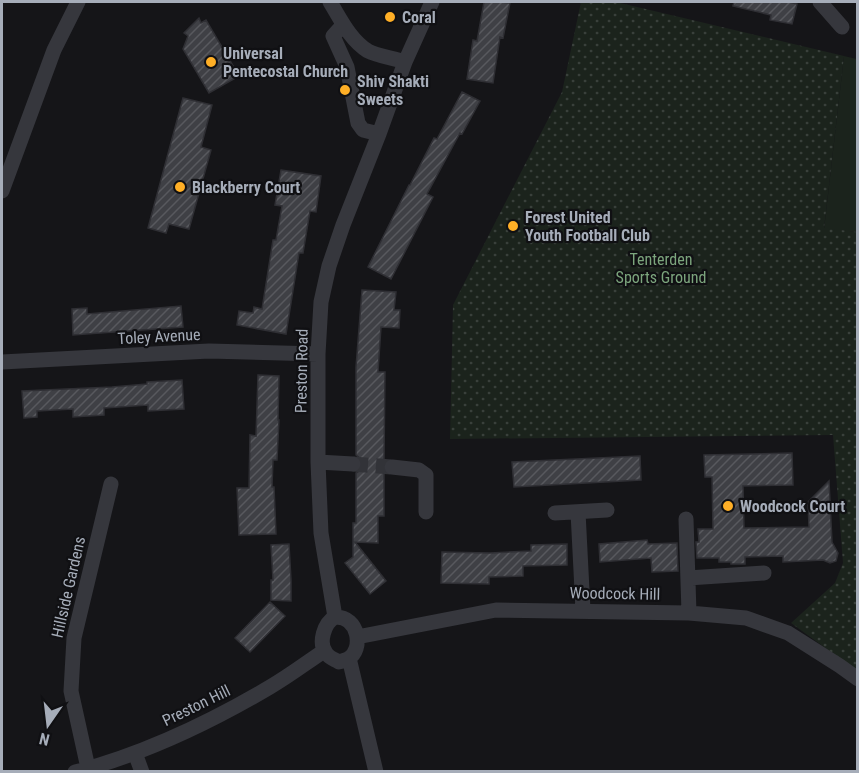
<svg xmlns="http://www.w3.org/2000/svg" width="859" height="773" viewBox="0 0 859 773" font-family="'Roboto Condensed',sans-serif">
  <defs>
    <pattern id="park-dots" width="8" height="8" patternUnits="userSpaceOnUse" patternTransform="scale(1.5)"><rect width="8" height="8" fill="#1b231c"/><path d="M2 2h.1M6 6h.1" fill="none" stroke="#39403b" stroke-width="1.8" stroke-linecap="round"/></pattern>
    <pattern id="building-hatch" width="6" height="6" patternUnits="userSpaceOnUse" patternTransform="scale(1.5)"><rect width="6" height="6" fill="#3f4045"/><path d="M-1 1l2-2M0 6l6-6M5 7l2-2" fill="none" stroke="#58595e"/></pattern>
  </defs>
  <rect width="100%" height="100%" fill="#151518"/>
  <!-- green -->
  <path fill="#1b231c" d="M844,56l13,3v173l-33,-3z"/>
  <!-- park -->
  <path fill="url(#park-dots)" d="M581,2h35l228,54 -20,172 33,4v439l-66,-48 44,-40 8,-20 -10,-128 -383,4 3,-134 109,-213z"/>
  <!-- building -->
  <path fill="url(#building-hatch)" stroke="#2f2f34" stroke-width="1.5" d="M484,2h17l9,1 -7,35 -3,-1 -7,46 -26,-4 6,-39 4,1z
    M734,2h55l8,2 -5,20 -22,-4 1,-5 -38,-9z
    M199,18l2,5 5,-3 33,56 -30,17 -26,-44 5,-13 -4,-3z
    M462,92l18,9 -18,33 -2,-1 -33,61 6,3 -42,82 -23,-12 41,-82h1l24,-47 3,1z
    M183,98l29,7 -11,42 10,3 -22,79 -20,-5 -3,9 -18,-5z
    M281,170l40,6 -5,36 -6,-1 -7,42h-4l-13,81 -49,-9 2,-14 14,2 1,-6 8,2 11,-69h3l6,-34 -7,-1z
    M362,290l34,2 -2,18h6l-1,18 -18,-1 -3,45h7l-1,89 -2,6 2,5v44h-6v27l-23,-1 31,39 -16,13 -25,-31 8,-6v-34h3v-50l5,-3 2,-5 -2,-6 -5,-4v-88z
    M181,306l2,21 -110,8 -1,-26 15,-1v6z
    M258,375l21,1 -1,44h1l-2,40h-4l-1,27h2l2,47 -37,1 -2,-47h12l1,-53 6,1z
    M182,380l2,29 -36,2v-6l-44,3v7l-31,2v-8l-36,2v6l-13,1 -2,-27 90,-4 35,-3v-2z
    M792,453l1,32 -50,1 1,42 65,-1 -1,-25 21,-21 3,61 6,11 -2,8 -6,2 -7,-3 -40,2v-6l-38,1v7h-14v-2h-12v-4h-22l-1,-16h3l-1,-13h15l-1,-52h-7l-1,-22z
    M640,456l1,24 -127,7 -2,-25z
    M647,540l1,4 29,-1 1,28 -26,1 -1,-14 -51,4 -1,-18z
    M289,544l2,36v21l-20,-1v-20h2l-2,-35z
    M567,544v21l-44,1v10l-34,1v7l-48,-1 1,-31 48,1 41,-2v-6z
    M270,602l15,14 -35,36 -15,-14z"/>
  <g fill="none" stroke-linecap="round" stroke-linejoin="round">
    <!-- minor-tunnel -->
    <path stroke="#323338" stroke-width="15" stroke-dasharray="15 8" stroke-linecap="butt" d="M353,464l39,3"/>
    <!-- minor -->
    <path stroke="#36373d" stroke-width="15" d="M330,2c10,16 20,38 38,49 9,5 26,7 37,11
      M820,2l22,25
      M343,25l-10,11 14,31 11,56 5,7 16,4
      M2,191l52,-141 24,-48
      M2,362l207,-11 109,3
      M318,462l35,2
      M392,467l27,3 7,5v37
      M578,512l5,98
      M555,513l52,-3
      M686,519l3,94
      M688,578l76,-5
      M335,617l-14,-84 -3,-71v-108l3,-52 8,-36 14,-41 36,-91 26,-72 27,-60
      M335,617c24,-1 29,33 13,42 -2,1 -6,2 -9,3 -5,-3 -10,-4 -13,-9 -8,-10 -2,-30 9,-36z
      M357,637l139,-27 193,3 57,5 42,15 52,33 18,13
      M349,658l27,114
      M135,753l7,19
      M88,768l-17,-77 3,-53 37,-154
      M75,772c69,-18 134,-49 195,-85 19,-11 36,-24 54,-36"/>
  </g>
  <!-- markers -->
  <g fill="#ffaf26" stroke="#101013" stroke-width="2">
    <circle cx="390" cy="17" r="6"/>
    <circle cx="211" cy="62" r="6"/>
    <circle cx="345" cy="90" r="6"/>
    <circle cx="180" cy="187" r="6"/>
    <circle cx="513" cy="226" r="6"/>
    <circle cx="728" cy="506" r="6"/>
  </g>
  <g text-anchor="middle" stroke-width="4.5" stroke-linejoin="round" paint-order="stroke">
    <!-- poi labels -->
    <g font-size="16" font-weight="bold" fill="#a6adb9" stroke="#101013" text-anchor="start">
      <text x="402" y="23">Coral</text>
      <text x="223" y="59">Universal<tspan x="223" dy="18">Pentecostal Church</tspan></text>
      <text x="357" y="87">Shiv Shakti<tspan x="357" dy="18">Sweets</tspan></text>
      <text x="192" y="193">Blackberry Court</text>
      <text x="525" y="223">Forest United<tspan x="525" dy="18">Youth Football Club</tspan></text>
      <text x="740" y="512">Woodcock Court</text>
    </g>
    <!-- park labels -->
    <g font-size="16" fill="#7ca57d" stroke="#101013">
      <text x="661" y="265">Tenterden<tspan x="661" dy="18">Sports Ground</tspan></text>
    </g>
    <!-- street labels -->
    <g font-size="16" fill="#a6adb9" stroke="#101013">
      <text transform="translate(159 336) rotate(-3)" y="6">Toley Avenue</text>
      <text transform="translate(301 371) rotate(-89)" y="6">Preston Road</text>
      <text transform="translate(68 587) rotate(-77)" y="6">Hillside Gardens</text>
      <text transform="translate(615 593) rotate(1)" y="6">Woodcock Hill</text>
      <text transform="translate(196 705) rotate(-26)" y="6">Preston Hill</text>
    </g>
  </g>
  <!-- border -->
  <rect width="859" height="773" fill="none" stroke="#a6adb9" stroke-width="6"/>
  <!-- north arrow -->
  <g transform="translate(48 725) rotate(194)" stroke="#101013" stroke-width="4.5" paint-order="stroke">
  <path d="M0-4.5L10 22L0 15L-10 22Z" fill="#a6adb9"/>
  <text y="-9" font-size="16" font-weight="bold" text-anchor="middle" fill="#a6adb9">N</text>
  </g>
</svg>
